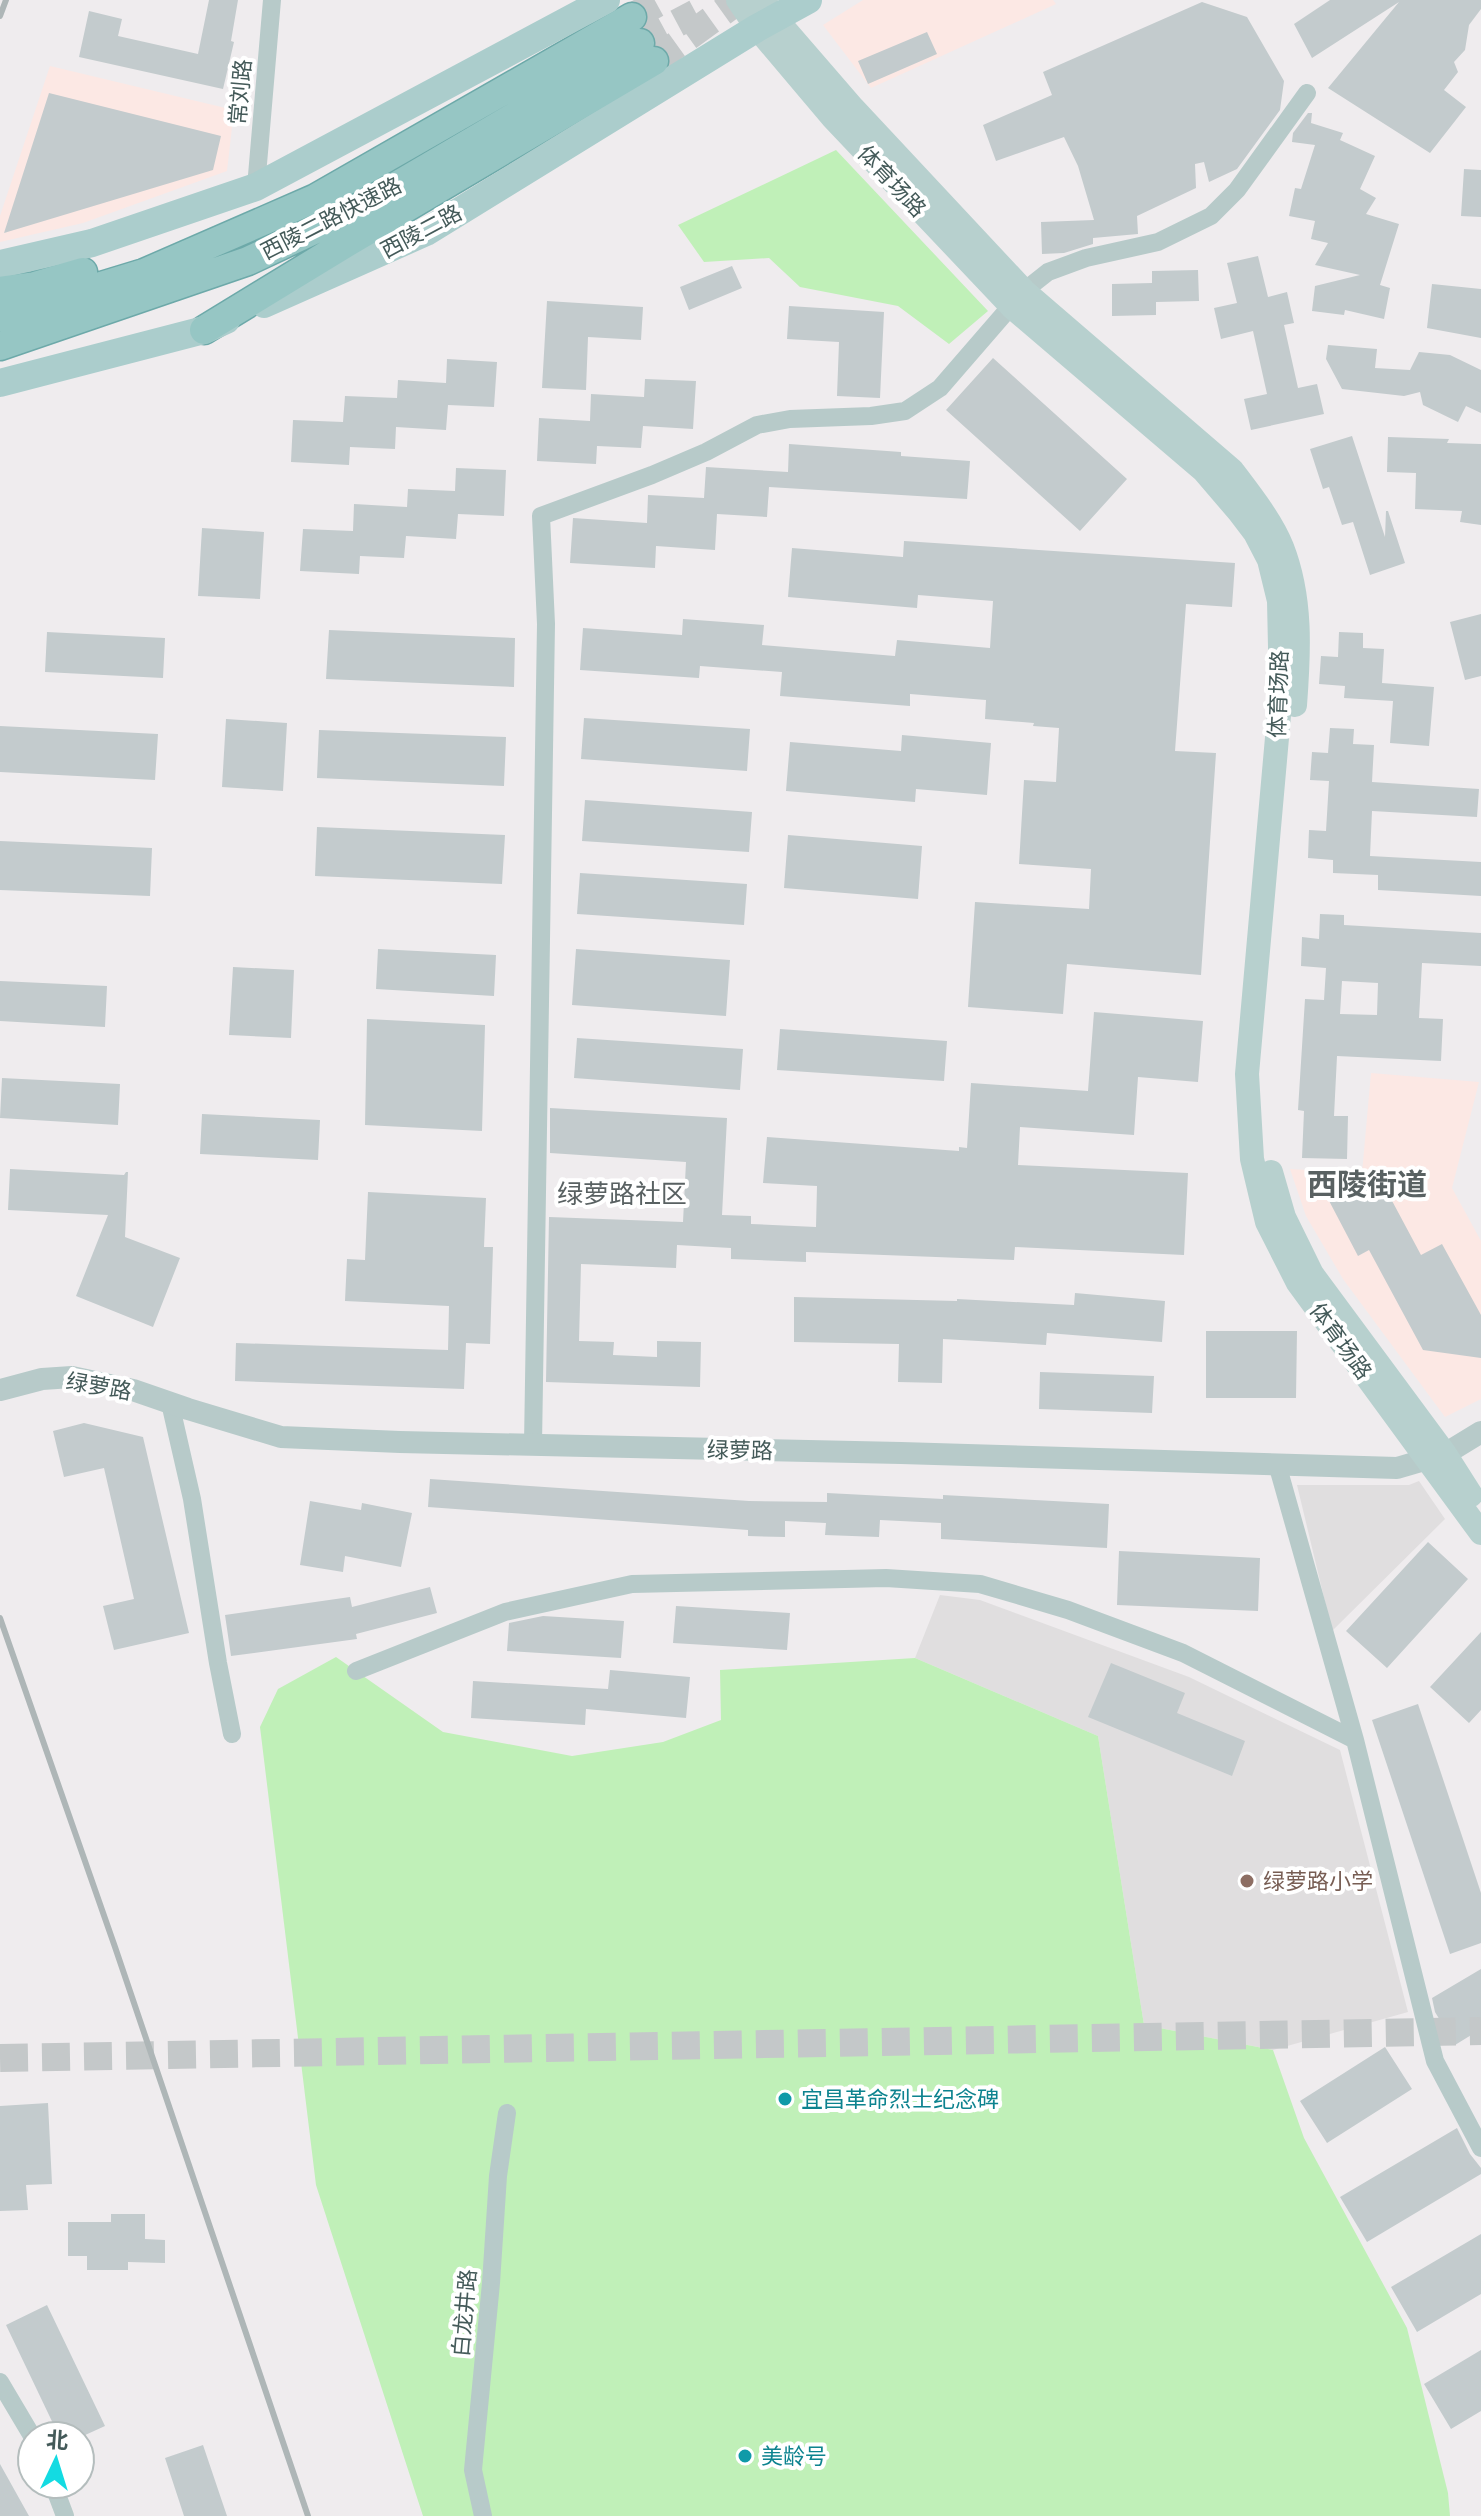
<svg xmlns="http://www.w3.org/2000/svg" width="1481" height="2516" viewBox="0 0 1481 2516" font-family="Signika,'Noto Sans SC',sans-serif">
  <rect width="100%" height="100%" fill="#efecee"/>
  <!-- commercial -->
  <path fill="#fce8e4" d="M863,0h190l3,4 -185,84 -48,-63z
    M50,66l184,44 -7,61 -144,52 -83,19v-26z
    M1371,1073l108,9 -27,106 29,53v158l-36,18 -102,-138 -37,-63 -16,-47 72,4z"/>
  <!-- education -->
  <path fill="#e0dedf" d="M1419,1481l26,38 -113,112 -35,-146h112z
    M940,1595l40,5 209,77 151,73 68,262 -135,38 -129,-25 -46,-289 -183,-78z"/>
  <!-- green -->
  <path fill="#c0f0b8" d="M836,150l152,161 -39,33 -51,-38 -98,-19 -31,-29 -65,4 -26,-37z
    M336,1657l107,75 129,24 91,-14 58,-22 -1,-50 195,-12 183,78 46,289 129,25 31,88 103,190 41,165 2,23h-1027l-107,-331 -56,-458 18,-38z"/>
  <!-- building -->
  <path fill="#c3cbcd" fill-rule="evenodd" d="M209,0h29l-7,41 3,1 -11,47 -144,-32 10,-46 33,8 -4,17 80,18z
    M1330,0h151v9l-12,16 -4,25 -11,12 4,10 -14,18 22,17 -36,46 -102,-65 71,-86 -87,56 -18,-34z
    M1202,2l45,15 37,64 -4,29 -43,59 -28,13 -5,-20 -9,2 1,24 -59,28 1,18 -45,4v6l-29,9 -22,1 -1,-32 53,-2 -16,-54 -14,-29 -68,24 -13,-36 69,-30 -9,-23z
    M927,32l10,22 -69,30 -10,-23z
    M49,93l172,43 -8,34 -209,63z
    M1308,113h4l-1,10 32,10 -3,7 35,16 -15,33 16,9 -10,16 33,10 -19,61 10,3 -6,31 -39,-9 -1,5 -32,-4 3,-25 45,-11 -45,-10 13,-22 -17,-4 4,-18 -26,-5 6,-28 6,1 14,-44 -23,-3 1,-9z
    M1464,169l17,1v47l-20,-1z
    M1258,256l10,41 19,-5 7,31 -10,2 14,63 19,-4 7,30 -73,16 -7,-31 23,-5 -14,-63 -32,8 -7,-31 23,-5 -10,-40z
    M732,266l10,22 -53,22 -9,-23z
    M1198,270l1,31 -43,1v13l-44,1v-32l40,-1v-12z
    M1432,284l49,5v49l-54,-10z
    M547,301l96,6 -2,33 -53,-3 -2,53 -44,-2z
    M789,306l95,6 -4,86 -43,-2 2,-54 -52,-3z
    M1328,345l49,4 -2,19 35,2 9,-18 31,3 31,15v43l-15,-7 -8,16 -35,-17 -3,-13 -16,4 -62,-7 -16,-30z
    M993,358l134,121 -47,52 -134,-121z
    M447,359l50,3 -3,45 -46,-2 -2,25 -50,-3 -1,22 -45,-2 -1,18 -58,-3 2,-42 50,2 2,-26 52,2 1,-18 48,3z
    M645,379l51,2 -3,48 -50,-3 -2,22 -44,-2 -1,18 -59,-3 2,-43 51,3 1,-27 53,3z
    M1352,436l33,101 1,-26h2l17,52 -35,12 -17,-53 -11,3 -13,-38 -6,2 -13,-40z
    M1388,437l61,2 -2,4 34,1v81l-21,-3 2,-11 -47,-2 1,-36 -29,-1z
    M789,444l112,8v4l69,5 -3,38 -198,-12 -2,30 -50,-3 -2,36 -59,-4 -1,22 -85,-5 3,-45 74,5 1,-28 56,3 2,-31 82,5z
    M456,468l50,2 -2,46 -46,-2 -2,25 -50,-3 -2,22 -44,-2 -1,18 -59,-3 3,-42 50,2 1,-27 53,3 1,-18 47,2z
    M202,528l62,4 -4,67 -62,-3z
    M904,541l331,22 -3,44 -46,-3 -11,147 41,2 -15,222 -134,-11 -4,50 -95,-7 7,-105 114,7 2,-40 -72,-5 5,-84 32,2 3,-54 -26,-2 1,-3 -49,-4 1,-19 -76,-6v12l-130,-10 2,-24 -82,-6 -1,12 -119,-8 3,-42 99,7 1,-16 81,6 -2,20 133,11 2,-16 93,8 3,-47 -75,-6 -1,13 -129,-11 4,-49 111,9z
    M1481,614v62l-16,4 -15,-58z
    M329,630l186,8 -1,49 -188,-8z
    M47,632l118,6 -2,40 -118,-6z
    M1339,632l24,1v15l21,1 -2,34 52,4 -5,59 -39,-3 3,-42 -49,-3 1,-12 -26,-2 2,-28 17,1z
    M584,718l166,11 -3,42 -166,-12z
    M226,719l61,4 -4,68 -61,-4z
    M0,726l158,8 -3,46 -155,-8z
    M1330,728l24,1 -1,15 21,1 -2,37 107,7 -2,28 -105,-6 -2,45 111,6v34l-103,-6v-15l-45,-2v-13l-25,-2 1,-28 17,1 3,-50 -19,-1 2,-28 16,1z
    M319,730l187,7 -2,49 -187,-8z
    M902,735l89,8 -4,52 -71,-6 -1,13 -129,-11 4,-49 111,9z
    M585,800l167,12 -3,40 -167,-11z
    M317,827l188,8 -3,49 -187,-8z
    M788,835l134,11 -4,53 -134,-11z
    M0,841l152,7 -2,48 -150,-6z
    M580,873l167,11 -3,41 -167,-11z
    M1320,914l24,1v10l137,8v33l-59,-3 -3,55 24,1 -2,42 -104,-5 -3,60h14l-1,43 -45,-1 2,-47 -6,-1 7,-111 19,1 2,-32 -25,-2 1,-29 17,2zM1342,981l36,2 -1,32 -37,-1z
    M378,949l118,6 -2,41 -118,-7z
    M576,949l154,11 -4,56 -154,-11z
    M233,967l61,3 -3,68 -62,-3z
    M0,981l107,5 -2,41 -105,-6z
    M1094,1012l109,9 -5,61 -60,-5 -4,58 -114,-8 -2,38 170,8 -4,82 -169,-8 -1,13 -208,-8v10l-75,-3v-11l-54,-3 -1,23 -95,-4 -2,77 35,1 -1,13 44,2v-16l44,1 -1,45 -154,-5 3,-165 134,5 3,-60 -136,-9v-45l177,10 -5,97 29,1v8l65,3 1,-41 -54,-3 4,-46 192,14v-4l8,1 4,-65 117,8z
    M367,1019l118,6 -3,106 -117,-6z
    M780,1029l167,12 -3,40 -167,-11z
    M577,1038l166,11 -3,41 -166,-12z
    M2,1078l118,6 -2,41 -118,-7z
    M202,1114l118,6 -2,40 -118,-6z
    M10,1169l114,6 2,-3h2l-3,65 55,21 -27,69 -77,-31 32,-81 -100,-5z
    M1375,1169l46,86 21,-11 39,71v43l-58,-8 -54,-100 -11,6 -32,-61z
    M368,1192l118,6 -2,49h9l-3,97 -24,-1 -2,46 -229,-8 1,-38 212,7 1,-44 -104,-5 2,-42 18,1z
    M1075,1293l90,8 -3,41 -115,-9 -1,12 -103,-6 -1,44 -44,-1 1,-38 -105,-2v-45l163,4v-2l117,6z
    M1206,1331h91l-1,67h-90z
    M1040,1372l114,4 -2,37 -113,-4z
    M84,1423l59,14 46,196 -75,17 -11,-44 31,-7 -30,-131 -40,9 -11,-46z
    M430,1479l319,22 78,1v-9l116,6v-4l166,9 -2,44 -166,-9v-16l-61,-3 -1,17 -54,-2 1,-12 -41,-2v16l-37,-1v-6l-320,-23z
    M310,1501l51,9 1,-7 50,10 -11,54 -56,-11 -2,16 -43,-7z
    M1428,1542l40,37 -81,89 -41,-37z
    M1119,1551l141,7 -2,53 -141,-6z
    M430,1587l7,26 -81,21 1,5 -126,17 -6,-41 125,-18 2,10z
    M676,1606l114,7 -3,37 -114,-7z
    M543,1616l81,5 -3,37 -114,-7 2,-28z
    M1481,1632v78l-12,13 -39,-36z
    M1111,1663l74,30 -8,20 68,28 -13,35 -144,-59z
    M610,1670l80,7 -4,41 -100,-9 -1,16 -114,-7 2,-37 135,8z
    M1418,1704l63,189v50l-31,11 -78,-234z
    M1481,1969v60l-26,16 -20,-33 -3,-14z
    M1385,2047l27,42 -85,54 -27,-42z
    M48,2103l4,81 -26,1 2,25 -28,1v-105z
    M1457,2128l13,26 11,14v6l-114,68 -27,-45z
    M111,2214h34v25l20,1v23l-37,-1v8h-41v-14h-19v-34h43z
    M1481,2234v60l-64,38 -26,-45z
    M47,2305l58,121 -22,10h-24l-53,-111z
    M1481,2350v61l-30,18 -27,-45z
    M203,2445l24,71h-43l-19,-58z
    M0,2464l29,52h-29z"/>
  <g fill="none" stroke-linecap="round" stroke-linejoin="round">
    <!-- primary-tunnel -->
    <path stroke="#c4c8c9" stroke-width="28" stroke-dasharray="28 14" stroke-linecap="butt" d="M0,2058l1481,-27"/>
    <!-- trunk-tunnel -->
    <path stroke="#c4c8c9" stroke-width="28" stroke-dasharray="28 14" stroke-linecap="butt" d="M632,17l31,-17
      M640,43l56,-30
      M654,61l85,-61"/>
    <defs>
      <path id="trunk" d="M0,291l35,-5 48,-14
        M0,317l144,-44 172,-75 316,-181
        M204,330l144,-88 306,-181
        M0,346l248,-85 102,-48 290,-170"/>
    </defs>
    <!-- trunk casing -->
    <use href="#trunk" stroke="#6da9a9" stroke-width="31"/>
    <!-- minor -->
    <path stroke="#b7cac9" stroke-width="18" d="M256,187l16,-187
      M170,1403l22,96 26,164 14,71
      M533,1445l13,-821 -5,-108 111,-41 54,-23 51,-27 33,-6 81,-3 34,-5 35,-23 84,-97 24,-19 38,-14 72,-16 53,-26 26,-26 70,-97
      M1277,1464l78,276 80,321 46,87
      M356,1671l149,-59 127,-28 254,-6 94,6 88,26 115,43 172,87
      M0,2382l32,54
      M53,2484l12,32
      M483,2516l-10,-46 18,-187 7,-107 9,-63"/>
    <!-- tertiary -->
    <path stroke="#b7cac9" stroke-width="22" d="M0,1390l42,-11 30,-2 61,13 55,19 93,28 119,5 501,11 496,15 48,-14 36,-22"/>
    <!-- secondary -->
    <path stroke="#b7d0ce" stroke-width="24" d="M738,0l19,28 76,90 179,189 191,163 36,42 16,21 14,27 10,41 2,92 -34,381 5,85 15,63 31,61 183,250
      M763,0l13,19 77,89 171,183 208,179c18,24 39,50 50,77 20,51 17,105 13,158
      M1271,1172l13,45 28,57 133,180 26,41"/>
    <!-- primary -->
    <path stroke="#abcdcc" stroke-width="28" d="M0,264l92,-21 164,-56 350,-187
      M264,304l162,-72 331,-204 51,-28
      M0,383l204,-53 22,-10"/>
    <!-- trunk -->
    <use href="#trunk" stroke="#96c6c4" stroke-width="28"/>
    <!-- rail -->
    <path stroke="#aeb6b7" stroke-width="6" d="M0,16l6,-16
      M0,1618l115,329 193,569"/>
  </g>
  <!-- markers -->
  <circle fill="#8d6e63" stroke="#fff" stroke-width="3" cx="1247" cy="1881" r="8"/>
  <g fill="#0f9aa8" stroke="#fff" stroke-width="3">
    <circle cx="785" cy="2099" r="8"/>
    <circle cx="745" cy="2456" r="8"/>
  </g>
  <g text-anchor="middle" stroke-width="8" stroke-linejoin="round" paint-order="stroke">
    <!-- street labels -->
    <g font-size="22" fill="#445a59" stroke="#fff">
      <text transform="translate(240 92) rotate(-85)" y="8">常刘路</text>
      <text transform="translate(892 181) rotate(47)" y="8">体育场路</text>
      <text transform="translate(331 218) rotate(-27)" y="8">西陵二路快速路</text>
      <text transform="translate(421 231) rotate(-28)" y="8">西陵二路</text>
      <text transform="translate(1278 694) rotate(-88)" y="8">体育场路</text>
      <text transform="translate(1341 1341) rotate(54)" y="8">体育场路</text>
      <text transform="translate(99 1386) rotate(10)" y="8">绿萝路</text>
      <text transform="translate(740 1450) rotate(1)" y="8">绿萝路</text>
      <text transform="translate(464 2313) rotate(-85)" y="8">白龙井路</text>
    </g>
    <!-- education labels -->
    <g font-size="22" fill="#785e54" stroke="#fff" text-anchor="start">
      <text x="1263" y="1889">绿萝路小学</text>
    </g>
    <!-- culture labels -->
    <g font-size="22" fill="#0d838f" stroke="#fff" text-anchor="start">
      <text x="801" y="2107">宜昌革命烈士纪念碑</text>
      <text x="761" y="2464">美龄号</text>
    </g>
    <!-- quarter labels -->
    <g font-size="26" fill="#596162" stroke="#fff">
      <text x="622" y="1203">绿萝路社区</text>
    </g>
    <!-- district labels -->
    <g font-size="30" font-weight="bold" fill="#596162" stroke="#fff">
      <text x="1367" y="1195">西陵街道</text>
    </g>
  </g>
  <!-- north arrow -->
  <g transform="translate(56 2460) rotate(4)"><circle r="38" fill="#ffffff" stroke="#b4bdbd" stroke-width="2"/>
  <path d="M0-6L14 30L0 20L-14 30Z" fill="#13dbe2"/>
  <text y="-12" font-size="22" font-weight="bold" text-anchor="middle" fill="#445a59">北</text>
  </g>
</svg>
